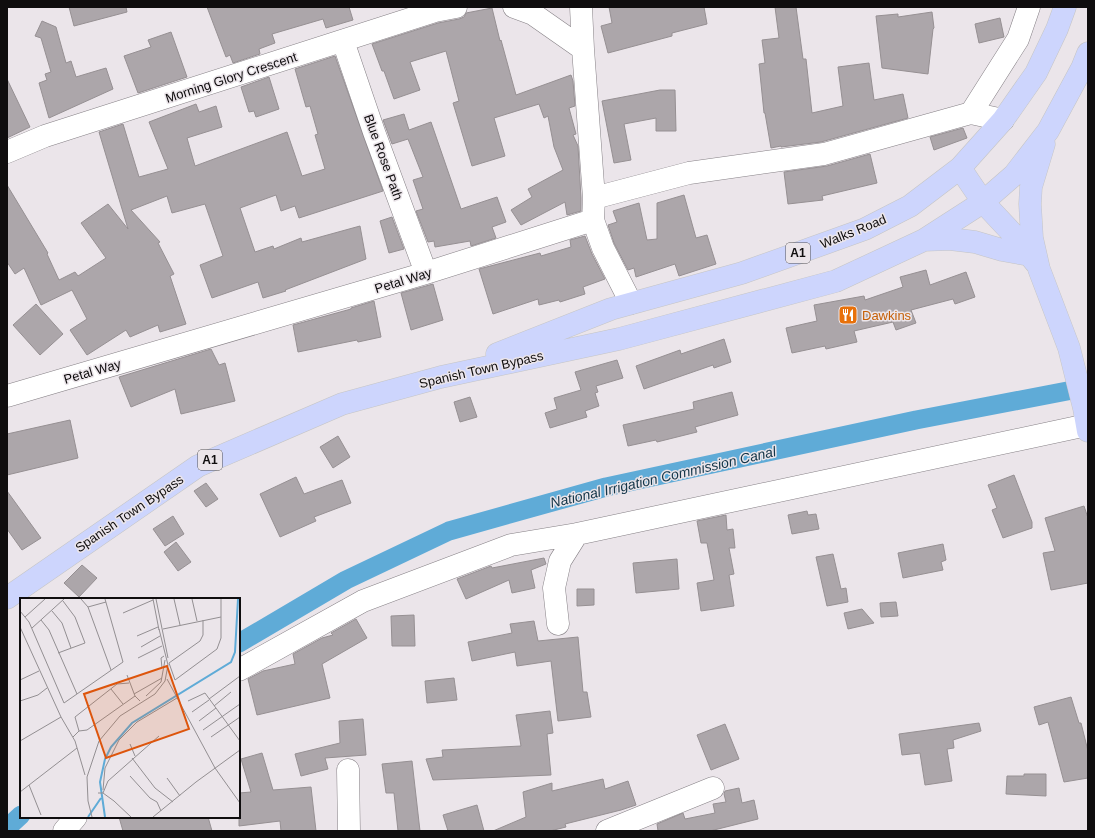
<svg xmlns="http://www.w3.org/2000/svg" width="1095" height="838" viewBox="0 0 1095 838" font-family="Arial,sans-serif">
  <rect width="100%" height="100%" fill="#ebe5ea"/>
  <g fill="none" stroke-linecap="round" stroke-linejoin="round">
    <!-- canal -->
    <path stroke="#5fabd7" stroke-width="19" d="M239,643l107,-63 103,-49 157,-44 310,-67 172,-33
      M7,828l14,-13"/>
  </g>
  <!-- building -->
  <path fill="#aca6aa" stroke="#969093" d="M69,7h57l1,5 -53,14z
    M207,7h142l4,13 -27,8 -3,-9 -51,15 3,9 -16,6 1,5 -27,9 -3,-8 -4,2z
    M609,7h95l3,17 -35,9v3l-64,17 -7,-27 11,-3z
    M775,7h21l7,52h3l6,54 31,-7 -5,-39 31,-4 5,37 29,-6 5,24 -87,24 -40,5v-1l-10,2 -6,-35h-1l-5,-49 6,-1 -3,-23 17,-2z
    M492,8l8,33 1,-1 15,55 55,-20 2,6 2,25 -6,2 7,26 -3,1 5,11 3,52v13l-14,4 -2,-13 -44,23 -10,-15 21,-13 -4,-8 35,-19 -9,-23 -6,-31 -4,2 -5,-14 -45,14 11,38 -33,10 -19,-63 6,-2 -13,-50 -36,11 10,28 -26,9 -10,-28h-2l-10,-27 66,-21 21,-4 5,-2 2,-4z
    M932,12l2,16 -1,1 -5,45 -46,-6 -6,-52 22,-2v3z
    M1000,18l4,19 -25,6 -4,-19z
    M42,21l14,6 10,36 5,-2 5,16 30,-9 7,21 -64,29 -10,-35 8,-3 -2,-6 6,-2 -10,-34 -6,-2z
    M171,32l16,45 -49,16 -14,-37 27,-9 -3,-7z
    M335,56l48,135 -84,27 -4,-12 -14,5 -5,-16 -36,13 15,44 18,-6 1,3 27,-11 1,4 58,-16 6,33 -81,31 1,1 -23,7 -5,-16 -46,16 -12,-33 23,-9 -18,-52 -33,9 -5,-17 -36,14 29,32 -2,1 16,31 -4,2 16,48 -26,8 -2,-7 -28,12 -4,-7 -39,25 -17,-25 17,-11 -15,-29 -31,15 -17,-37 -9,6 -8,-12v-77l41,68 -1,1 12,26 16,-8 3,4 28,-18 -25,-35 27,-19 20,25 -29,-97 24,-8 16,53 29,-8 -19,-47 47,-18 3,8 17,-6 6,21 -35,11 8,28 92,-34 15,44 23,-7 -10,-34 3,-1 -8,-28 -4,1 -11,-38z
    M269,77l10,32 -23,8 -2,-6 -5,1 -8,-25z
    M7,79l23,48 -23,11z
    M660,90h15l1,41h-20v-13l-32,6 7,36 -17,3 -12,-62z
    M404,114l5,16 22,-8 30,87 36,-12 9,25 -14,5 4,11 -25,8 -1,-5 -35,6 -1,-6 -6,1 -12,-31 7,-2 -10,-29 10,-3 -15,-38 -16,5 -9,-24z
    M963,128l4,10 -33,12 -4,-13z
    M870,154l7,29 -55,13 1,4 -35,4 -4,-32 43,-6z
    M684,195l12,43 11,-3 9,29 -37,12 -4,-12 -39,13 -2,-9 -6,2 -14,-27 -6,-18 9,-3 -4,-11 26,-8 8,37 10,-1v-36z
    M392,217l12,32 -15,4 -9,-32z
    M585,236l7,18 13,25 -22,8 2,7 -25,8 -1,-2 -20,5 -1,-6 -45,15 -14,-45 61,-16 1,3 30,-9 -1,-7z
    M926,270l4,15 36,-13 9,25 -20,7 -2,-5 -42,11 5,13 -20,7 -3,-8 -39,9 3,11 -31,7 -1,-3 -33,7 -6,-25 31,-7 -3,-16 50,-9 1,4 38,-13 -3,-10z
    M433,284l10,36 -32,10 -10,-37z
    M374,301l7,36 -23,5 -1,-2 -59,12 -5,-27 58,-16v-1z
    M36,304l27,30 -23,21 -27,-30z
    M724,339l7,23 -17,6 -1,-3 -69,24 -8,-23 44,-16 1,4z
    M211,349l8,16 6,-2 10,38 -54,13 -6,-25 -44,18 -12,-30z
    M617,360l6,18 -27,8 2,6 -3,1 4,13 -14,5 2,6 -37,11 -5,-15 12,-4 -3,-11 27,-8 -6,-18z
    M732,392l6,23 -43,12 2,5 -40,10 -1,-2 -28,6 -5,-21 71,-16 -1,-7z
    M470,397l7,20 -17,5 -6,-20z
    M70,420l8,38 -71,17v-41z
    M338,436l12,21 -17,11 -13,-21z
    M1014,475l18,47v6l-29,10 -11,-28 5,-2 -9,-23z
    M296,477l8,17 38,-14 9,23 -37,14 2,4 -36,16 -20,-43z
    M206,483l12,16 -12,8 -12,-16z
    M7,491l34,47 -19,12 -15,-21z
    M1084,506l4,12v65l-37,7 -8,-37 12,-2 -10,-33z
    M807,511l1,4 8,-1 3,15 -27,5 -4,-19z
    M726,515l1,15 6,-1 2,19h-6l5,26 -5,1 5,31 -33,5 -4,-28 17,-3 -7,-37h-6l-4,-22z
    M173,516l11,18 -19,12 -12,-17z
    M176,542l15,20 -13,9 -14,-19z
    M943,544l3,16 -5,2 2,8 -40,8 -5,-25z
    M833,554l8,35 5,-1 2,14 -21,4 -11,-49z
    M544,558l2,6 -15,6 4,18 -23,5 -3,-13 -43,19 -9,-20 34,-13 1,2z
    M677,559l2,30 -43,4 -3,-30z
    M82,565l15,13 -18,19 -15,-14z
    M577,589h17v16l-17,1z
    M896,602l2,14 -17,1 -1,-14z
    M862,609l12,14 -26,6 -4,-16z
    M414,615l1,31h-23l-1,-30z
    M356,619l11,19 -45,26 8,34 -73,17 -9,-36 15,-8 32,-7 -2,-10 29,-16 11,-3 -2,-2z
    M534,621l4,20 40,-4 5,55h4l4,25 -33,4 -7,-60 -34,5 -2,-14 -43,9 -4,-19 44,-9 -2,-9z
    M454,678l3,22 -30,3 -2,-22z
    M1071,697l8,26h2l7,28v27l-24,4 -16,-60 -9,3 -5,-18z
    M550,711l3,22 -6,1 4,41 -118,5 -7,-21 17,-2 -1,-7 79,-4 -5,-31z
    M363,719l3,36 -41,3 3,11 -27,7 -6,-22 45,-11 -1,-22z
    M979,723l2,8 -28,9 1,8 -7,1 5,32 -27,4 -5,-32 -18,2 -3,-21z
    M725,724l14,35 -28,11 -14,-35z
    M262,753l11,37 38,-3 5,44h-35l-1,-10 -41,5v-33l12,-1 -10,-33z
    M412,761l8,70h-22l-4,-38h-8l-4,-29z
    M1024,774h22v22l-40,-2 1,-18h17z
    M603,779l2,10 23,-8 8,24 -15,5 -56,14 1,3 -16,4h-57l33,-14 -3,-25 29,-9v8z
    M739,788l3,15 12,-3 4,19 -48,12h-52l-1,-7 26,-11 2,6 30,-6 -2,-9 13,-2 -2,-8 1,-3z
    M477,805l7,26h-36l-5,-16z
    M119,817h89l4,14h-89z"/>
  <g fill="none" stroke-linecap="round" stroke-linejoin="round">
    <defs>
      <path id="minor" d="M514,7l19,7 50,35
        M581,7l2,42 11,149 -1,22 10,28 28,55
        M343,41l31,91 52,141
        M971,113l47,-74 11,-32
        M7,152l38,-16 390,-125 21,-4
        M594,198l95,-25 135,-19 147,-41 32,7
        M7,396l419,-123 167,-53
        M558,624l-4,-36 6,-27 17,-27
        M239,670l124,-69 148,-56 66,-11 510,-109
        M348,770l1,61
        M64,831l12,-14
        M607,831l106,-43"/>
      <path id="major" d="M1044,144l-13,43 -1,17 2,34 7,31 30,79 15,60 4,23
        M960,168l23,34 29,31 23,29
        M924,240l26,-1 25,3 27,8 28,5
        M497,354l114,-45 131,-36 123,-44 45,-23 50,-38 43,-48 33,-47 21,-44 8,-22
        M7,598l191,-132 144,-62 99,-27 178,-38 217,-58 88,-41 59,-38 31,-27 34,-44 34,-63 6,-15"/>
    </defs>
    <!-- minor casing -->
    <use href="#minor" stroke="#868186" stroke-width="23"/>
    <!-- major casing -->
    <use href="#major" stroke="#c5c5c5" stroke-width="23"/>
    <!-- minor -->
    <use href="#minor" stroke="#fff" stroke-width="22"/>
    <!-- major -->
    <use href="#major" stroke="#cdd5fd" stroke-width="22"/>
  </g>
  <!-- icons -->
  <defs>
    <symbol id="restaurant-square" viewBox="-11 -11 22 22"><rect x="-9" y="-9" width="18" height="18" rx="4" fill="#e8710a" stroke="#ebe5ea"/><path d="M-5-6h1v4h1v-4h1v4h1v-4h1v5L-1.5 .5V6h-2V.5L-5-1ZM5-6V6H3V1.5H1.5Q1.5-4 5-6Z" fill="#fff"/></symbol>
  </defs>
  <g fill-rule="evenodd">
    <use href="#restaurant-square" x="837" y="304" width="22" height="22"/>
  </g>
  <g text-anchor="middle" stroke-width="3" stroke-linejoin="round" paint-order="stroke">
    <!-- shield labels -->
    <g fill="#ebe5ea" stroke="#514e50" stroke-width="1">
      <rect x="786" y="243" width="24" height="20" rx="3"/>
      <rect x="198" y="450" width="24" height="20" rx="3"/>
    </g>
    <g font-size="12" font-weight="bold" fill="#0f0d0e">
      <text x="798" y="257">A1</text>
      <text x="210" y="464">A1</text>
    </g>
    <!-- street labels -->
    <g font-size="13" fill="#0f0d0e" stroke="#ebe5ea">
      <text transform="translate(231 77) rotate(-18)" y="5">Morning Glory Crescent</text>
      <text transform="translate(384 157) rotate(70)" y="5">Blue Rose Path</text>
      <text transform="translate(853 231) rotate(-22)" y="5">Walks Road</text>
      <text transform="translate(403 280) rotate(-17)" y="5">Petal Way</text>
      <text transform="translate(481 369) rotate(-13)" y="5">Spanish Town Bypass</text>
      <text transform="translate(92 371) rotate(-16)" y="5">Petal Way</text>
      <text transform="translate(129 513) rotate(-34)" y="5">Spanish Town Bypass</text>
    </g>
    <!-- food labels -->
    <g font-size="13" fill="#c56008" stroke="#ebe5ea" text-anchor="start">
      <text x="862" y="320">Dawkins</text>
    </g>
    <!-- water labels -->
    <g font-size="14" font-style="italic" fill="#133548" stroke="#ebe5ea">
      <text transform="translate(663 477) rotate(-13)" y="5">National Irrigation Commission Canal</text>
    </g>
  </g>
  <!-- overview -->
  <g transform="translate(20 598)">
    <rect width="220" height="220" fill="#ebe5ea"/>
    <path fill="none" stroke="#5fabd7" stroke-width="2" d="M68,219l13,-19M85,219l-5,-35 5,-23 6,-12 21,-24 99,-61 4,-10 3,-53"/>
    <path fill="none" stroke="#938f92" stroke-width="1" d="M61,1l7,8 23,63M133,1l6,31M136,1l12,59M154,1l6,26M172,1l5,22M68,9l18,-5M0,13l9,11 35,81 59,-41 -18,-63M32,13l10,12 9,25M103,15l30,-13M5,19l20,-18M21,22l8,10 28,64M0,29l41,90 14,24 10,34M12,30l32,-29M143,31l58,-12M117,38l21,-9M121,49l19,-11M38,55l27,-10 -10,-26 -12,-16M118,60l24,-12M149,65l6,17 42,-31 4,-11v-39M149,65l31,-22 3,-6v-15M142,70l-1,-10 3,-2M107,77l8,21 5,5M147,81l48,89 25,35M0,82l19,-9M91,91l12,15M114,96l28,-16M126,98l15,-14 4,-22M189,101l31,-23M0,103l18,-6 9,-7M168,103l17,-8 35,48M194,108l17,-14M172,114l17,-12M179,123l17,-13M183,132l37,-26M59,133l8,-1 48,-34M53,139l6,-6 -4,-14 42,-33 12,-1M191,139l29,-20M0,143l41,-24M110,146l5,12M112,160l23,30 18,14M110,178l20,22 7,4 4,9M147,180l13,18M9,187l12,30M83,192l2,-22 14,-28 18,-18 40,-24M0,194l57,-44M78,195h5l11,8 17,16M83,195l5,-12 51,-45M72,219l-4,-16 -1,-24 12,-36 21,-25 35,-22 10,-13 3,-16 -9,-36M133,219l43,-35 44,-32"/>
    <path fill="#dd550c" fill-opacity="0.15" stroke="#dd550c" stroke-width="2" d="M147,68l22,63 -83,29 -22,-64z"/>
    <rect width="220" height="220" fill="none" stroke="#0f0d0e" stroke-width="2"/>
  </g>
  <!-- border -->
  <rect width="1095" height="838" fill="none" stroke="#0f0d0e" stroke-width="16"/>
</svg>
